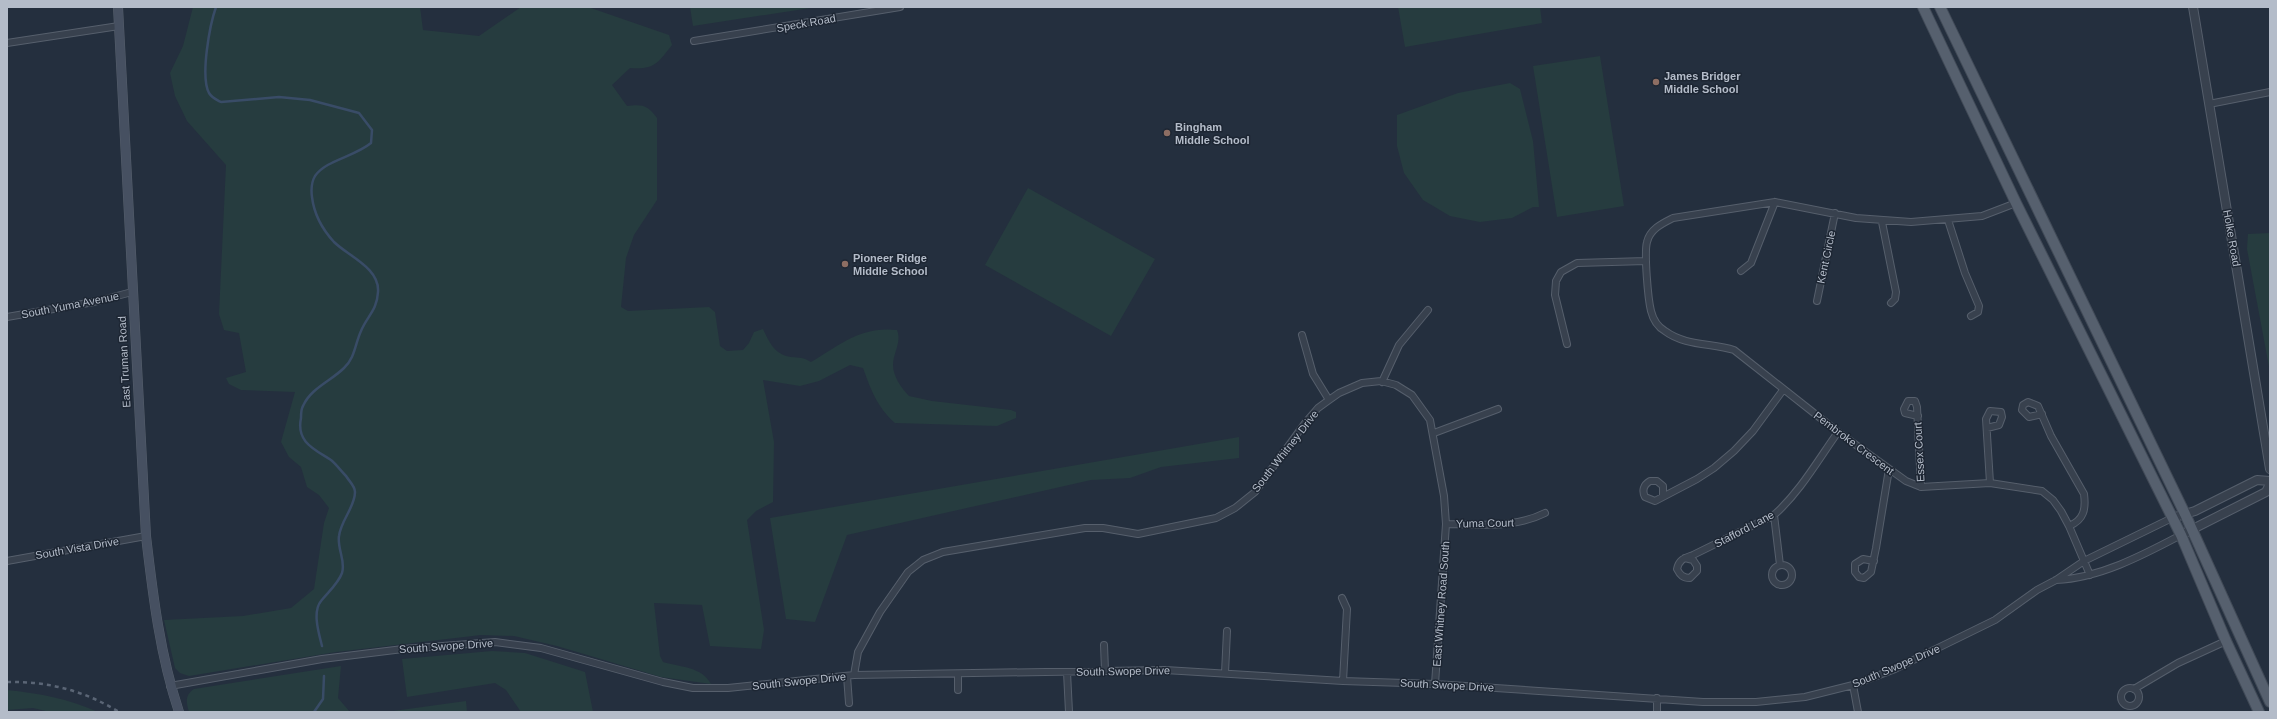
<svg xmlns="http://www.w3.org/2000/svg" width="2277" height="719" viewBox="0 0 2277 719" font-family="Helvetica,sans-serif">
  <rect width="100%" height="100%" fill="#242f3e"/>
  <!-- green -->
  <path fill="#263c3f" d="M193,7h227l3,23 56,6 42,-29h67l81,28 3,10c-14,18 -18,25 -42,23l-18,17 15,21c15,-2 21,-1 30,12v82l-23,35 -8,23 -5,49 7,4 81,-4 6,5 5,34 7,5 16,-1 6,-7 5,-11 9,-3c6,13 12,26 28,28 9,1 12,0 20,5 29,-17 49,-36 86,-32 5,12 -4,23 -4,35 0,11 8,23 16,31l23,5 79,9 5,2v6l-19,8 -102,-3c-18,-16 -24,-33 -32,-55l-13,-3 -31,16 -19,5 -37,-6 11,62 -1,60 -17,9 -9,9 17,110 -3,19 -51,-3 -8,-41 -48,-2 6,53 3,6c18,5 39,5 48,22l-50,-7 -104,-31 -43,-10 -33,-1 -145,17 -147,24 -9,-3 -5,-5 -11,-48 79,-4 48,-8 23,-19 10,-66 5,-15 -10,-13 -12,-8 -6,-20 -12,-10 -8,-15 14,-50 -54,-2 -12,-6 -3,-6 20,-6 -7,-39 -15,-3 -5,-16 7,-149 -39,-44 -12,-25 -5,-23 13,-27z
    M690,7h127l-124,19z
    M1398,7h142l2,16 -137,24z
    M1600,56l24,150 -67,11 -24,-151z
    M1510,83l10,6 13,52 6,66h-6l-21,11 -32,4 -30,-6 -27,-16 -19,-27 -7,-27v-31l61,-22z
    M1028,188l127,71 -44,77 -126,-71z
    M2270,233v139l-23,-123 1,-15z
    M1239,437v21l-78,9 -31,11 -39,2 -244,55 -32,87 -29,-3 -16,-101z
    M492,651l33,2 60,19 8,40h-72l-15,-22 -11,-7 -88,14 -5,-38z
    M341,666l-3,32 12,14h-161c-3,-10 -4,-17 5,-23z
    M7,690c31,3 62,9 91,22h-48l-17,-4 -26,2z
    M466,701l1,11h-81z"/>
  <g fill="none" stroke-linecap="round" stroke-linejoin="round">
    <!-- stream -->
    <path stroke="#394c67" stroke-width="2.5" d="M216,7c-6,17 -16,69 -7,86 3,5 6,6 12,9l58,-5 31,3 49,13 13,17 -1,13c-17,14 -45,17 -56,33 -4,7 -4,14 -3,21 2,17 11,33 22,45 14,14 46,26 44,50 -1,19 -11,24 -17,39 -6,13 -6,27 -17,37 -13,13 -33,20 -41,38 -2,3 -2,8 -2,12 -5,24 13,31 30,42 5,4 10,11 15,16 3,5 9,10 9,16 0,15 -14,28 -16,44 -2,13 7,25 3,37 -4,11 -14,19 -21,28 -9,11 -2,33 1,45
      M314,712l9,-13 1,-23"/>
    <defs>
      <path id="minor" d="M694,41l206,-34
        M7,43l112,-17
        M2209,104l61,-12
        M2016,203l-34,13 -71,6 -55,-4 -81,-16 -102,16c-10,5 -23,11 -26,24 -3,11 1,57 4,69 2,8 7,16 14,20 20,15 47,12 69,19l104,82 68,49 15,6 69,-4 52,8 11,9 8,11 8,15 21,49
        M1948,220l17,53 14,33 -1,6 -7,4
        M1882,222l14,70 -1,7 -4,4
        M1741,271l10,-8 24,-61
        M1817,301l18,-88
        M7,317l87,-15 38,-10
        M1302,335l11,39 16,26
        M1567,344l-12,-49 1,-14 5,-9 16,-9 69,-2
        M1382,382l17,-37 29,-35
        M2042,414l-13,3 -7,-7 1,-5 5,-3 10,4 13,30 33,58c2,15 0,26 -15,32
        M1918,416l-13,-3 -1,-4 4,-8h7l2,6 4,80
        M1987,428l12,-3 3,-8 -1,-5 -11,-1 -4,8 4,64
        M1434,433l64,-24
        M1663,495v-9l-6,-5h-7c-7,4 -8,10 -5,16l10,4 42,-22 17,-11 20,-17 19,-20 30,-41
        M1774,515l6,50
        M1446,524c35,0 67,5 99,-11
        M1685,558l8,2 4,6v5l-7,7c-7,0 -10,-3 -13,-9 2,-10 8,-11 16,-14l81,-40c26,-23 44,-55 64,-83
        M7,561l139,-25
        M1874,561l-11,-2 -8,5v8l4,5 5,1 7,-6 5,-24 13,-79
        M1772 575a10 10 0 1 1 20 0a10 10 0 1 1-20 0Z
        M2056,580c44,-2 87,-25 125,-45
        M1342,598l5,11 -4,72
        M1104,645l1,25
        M1067,672l2,40
        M1225,673l2,-42
        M958,674v16
        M854,675l4,-23 22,-40 28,-40 15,-12 20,-8 142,-24h18l35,6 78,-16 19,-10 20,-16 50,-69 13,-15 11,-8 10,-7 23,-10 19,-2 15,4 16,10 18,25 14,76 2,28 -11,160
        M847,676l2,27
        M1853,685l5,27
        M170,686l152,-27 81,-10 92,-7 46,6 122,34 30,6h35l126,-13 311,-5 178,11 92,3 268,18h53l49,-5 48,-12 42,-16 100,-49 42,-30 19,-10 28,-19 88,-43
        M2121 697a9 9 0 1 1 18 0a9 9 0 1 1-18 0Z
        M2134,689l44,-26 48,-22
        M1657,698v14"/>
      <path id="tertiary" d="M2193,7l77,462
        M2172,518l23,-7 62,-31 13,1
        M2181,535l85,-43 4,-8"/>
      <path id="secondary" d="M118,7l28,529c7,60 14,119 33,176"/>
      <path id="primary" d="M1923,7l93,196 165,332 45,106 33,71
        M1940,7l245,507 85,188"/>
    </defs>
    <!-- minor casing -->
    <use href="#minor" stroke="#565f6c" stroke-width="8"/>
    <!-- tertiary casing -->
    <use href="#tertiary" stroke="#565f6c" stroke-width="10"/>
    <!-- secondary casing -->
    <use href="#secondary" stroke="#565f6c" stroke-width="10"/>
    <!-- primary casing -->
    <use href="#primary" stroke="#414a57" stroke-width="12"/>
    <!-- minor -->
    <use href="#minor" stroke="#38414e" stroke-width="6"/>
    <!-- tertiary -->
    <use href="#tertiary" stroke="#38414e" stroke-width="8"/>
    <!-- secondary -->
    <use href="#secondary" stroke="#465061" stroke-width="9"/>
    <!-- primary -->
    <use href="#primary" stroke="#56606e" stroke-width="10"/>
    <!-- rail -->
    <path stroke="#5a6575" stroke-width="2.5" stroke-dasharray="4 4" stroke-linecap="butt" d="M7,682c41,-1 78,9 112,30"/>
  </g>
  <!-- markers -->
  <g fill="#8d6e63" stroke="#1d2633" stroke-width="1.5">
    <circle cx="1656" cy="82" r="4"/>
    <circle cx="1167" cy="133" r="4"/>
    <circle cx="845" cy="264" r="4"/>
  </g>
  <g text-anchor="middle" stroke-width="3" stroke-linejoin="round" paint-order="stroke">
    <!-- street labels -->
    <g font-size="11" fill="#b4bcc9" stroke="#1d2633">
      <text transform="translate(806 23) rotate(-10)" y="4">Speck Road</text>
      <text transform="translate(2232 238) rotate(80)" y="4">Holke Road</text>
      <text transform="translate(1826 257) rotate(-78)" y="4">Kent Circle</text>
      <text transform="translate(70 305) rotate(-11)" y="4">South Yuma Avenue</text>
      <text transform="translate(124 362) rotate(-93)" y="4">East Truman Road</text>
      <text transform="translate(1854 443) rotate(37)" y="4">Pembroke Crescent</text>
      <text transform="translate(1285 451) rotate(-52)" y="4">South Whitney Drive</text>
      <text transform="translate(1919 452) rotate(-93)" y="4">Essex Court</text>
      <text transform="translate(1485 523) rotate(-1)" y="4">Yuma Court</text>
      <text transform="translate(1744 529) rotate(-28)" y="4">Stafford Lane</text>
      <text transform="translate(77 548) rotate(-10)" y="4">South Vista Drive</text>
      <text transform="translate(1441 604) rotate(-86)" y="4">East Whitney Road South</text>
      <text transform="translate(446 646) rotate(-4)" y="4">South Swope Drive</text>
      <text transform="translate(1896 666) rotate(-23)" y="4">South Swope Drive</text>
      <text transform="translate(1123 671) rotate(-1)" y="4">South Swope Drive</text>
      <text transform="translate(799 681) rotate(-6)" y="4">South Swope Drive</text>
      <text transform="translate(1447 685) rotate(3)" y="4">South Swope Drive</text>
    </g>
    <!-- poi labels -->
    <g font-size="11" font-weight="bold" fill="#b4bcc9" stroke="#1d2633" text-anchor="start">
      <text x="1664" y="80">James Bridger<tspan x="1664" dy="13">Middle School</tspan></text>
      <text x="1175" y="131">Bingham<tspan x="1175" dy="13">Middle School</tspan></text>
      <text x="853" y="262">Pioneer Ridge<tspan x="853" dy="13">Middle School</tspan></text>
    </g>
  </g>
  <!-- border -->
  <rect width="2277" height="719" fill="none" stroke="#b4bcc9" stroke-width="16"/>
</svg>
